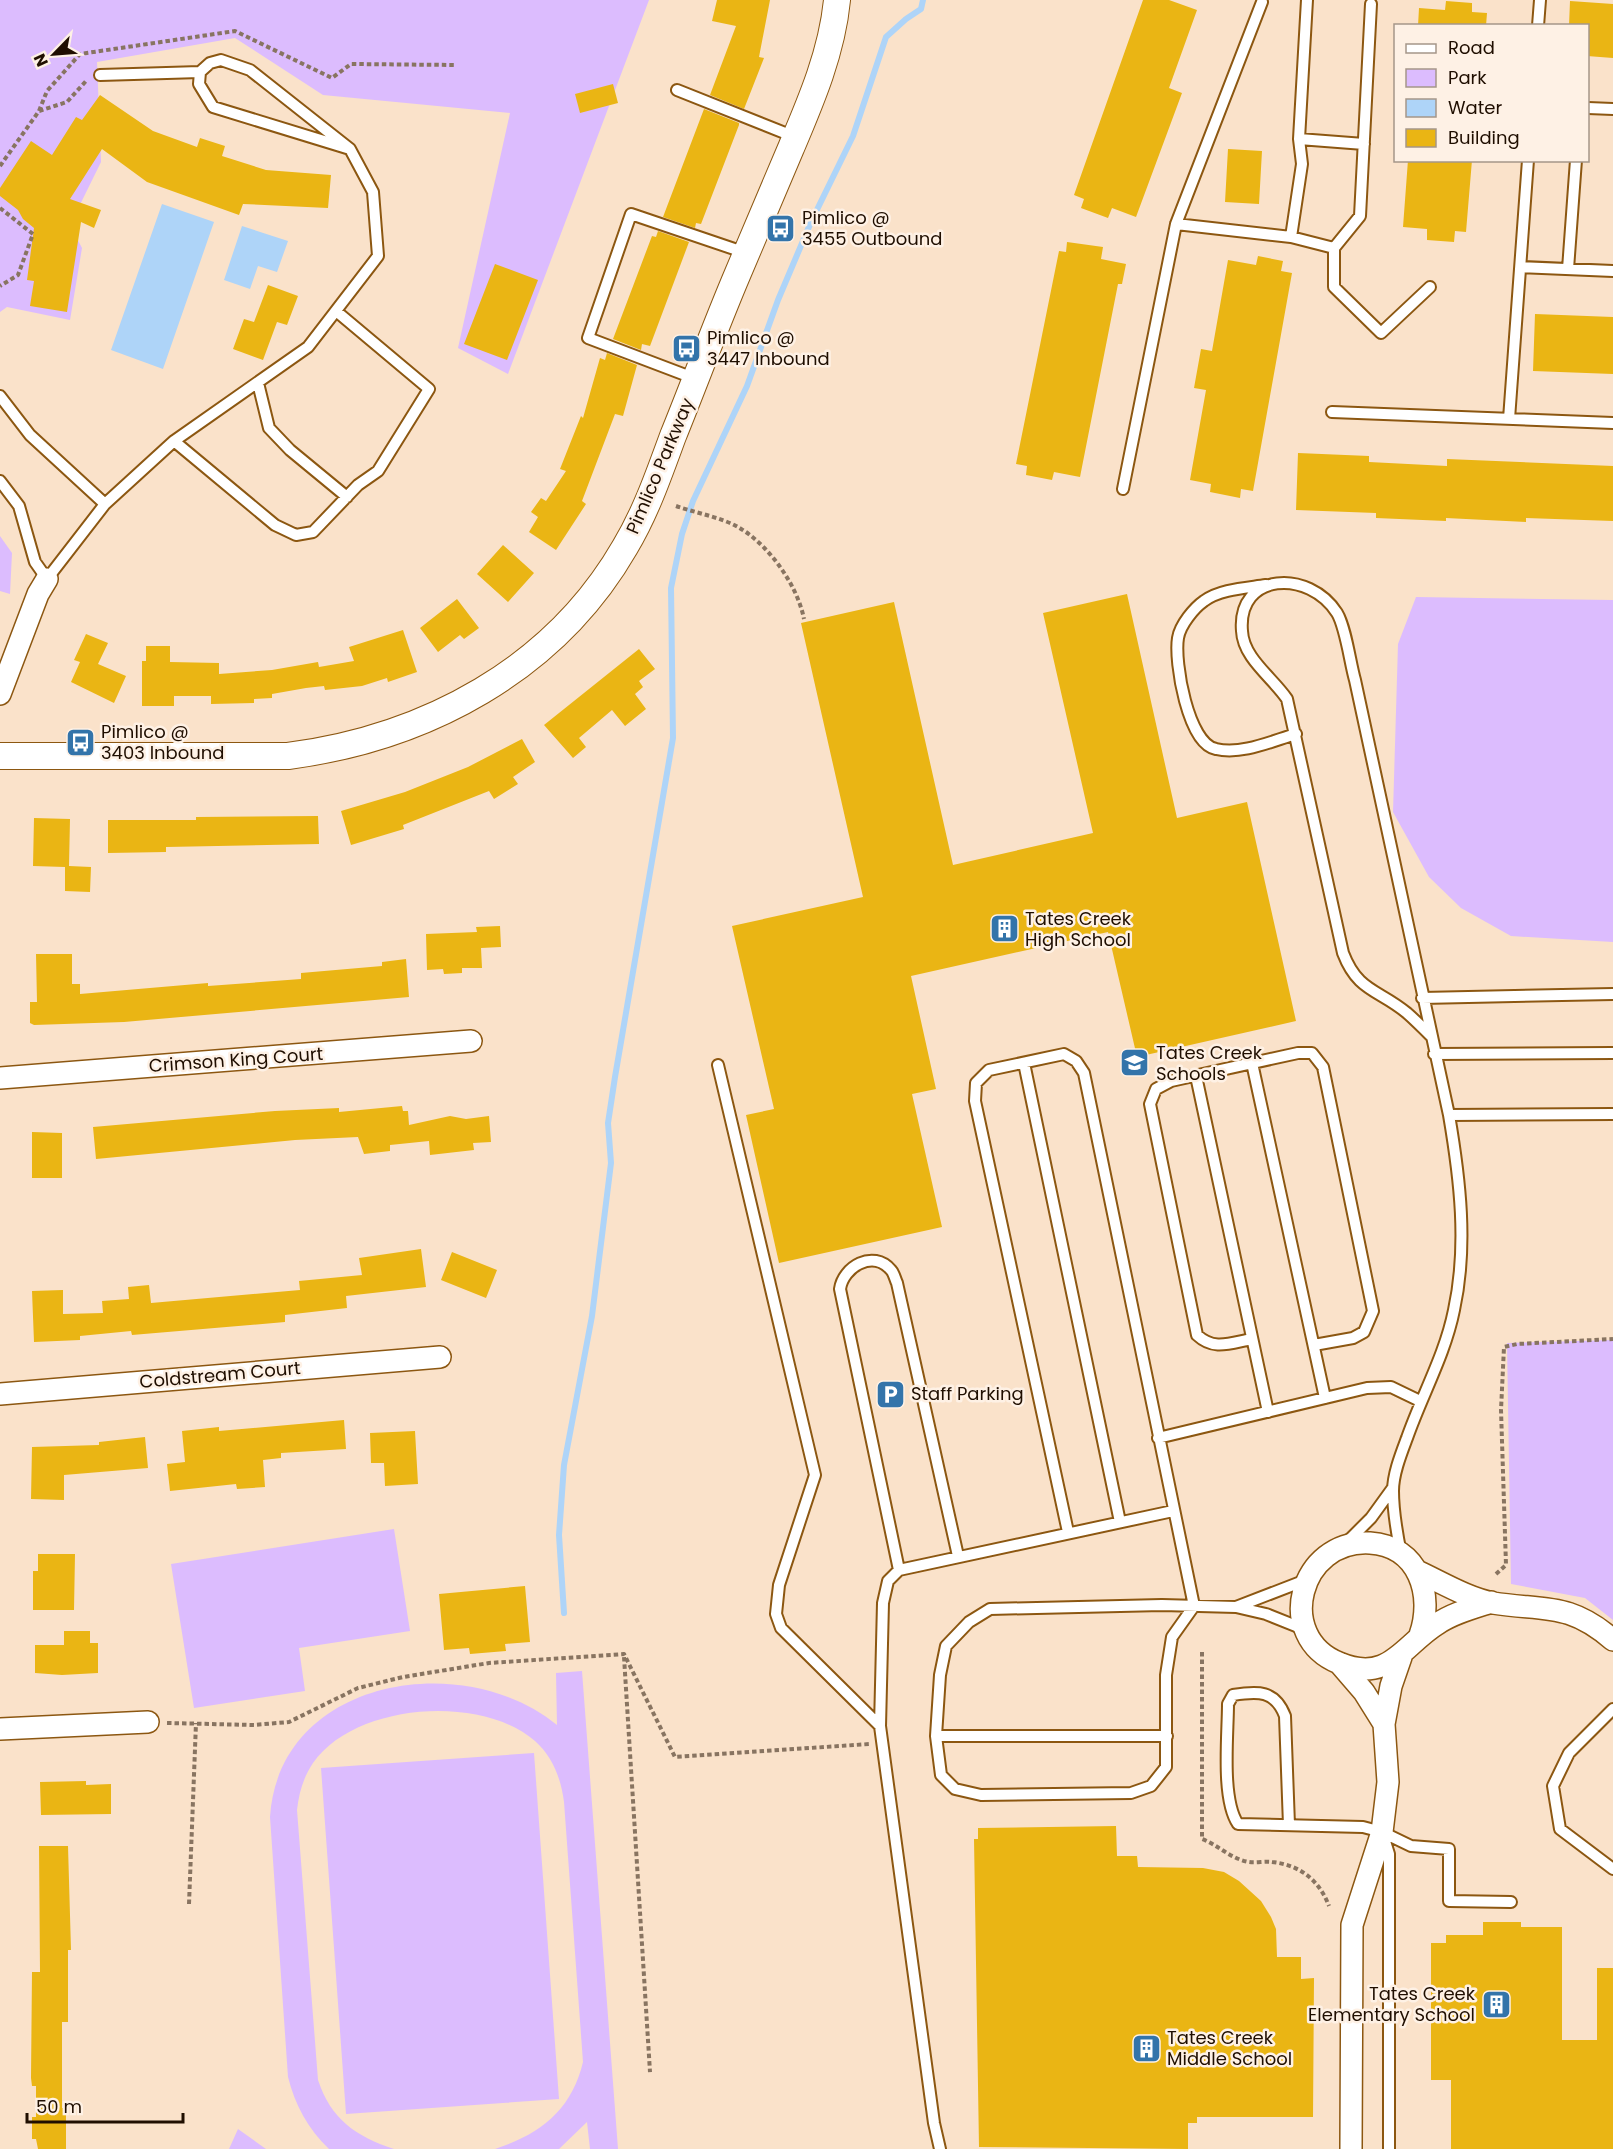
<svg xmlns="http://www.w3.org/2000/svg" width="1613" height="2149" viewBox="0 0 1613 2149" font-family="Poppins,sans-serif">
  <rect width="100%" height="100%" fill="#fae2ca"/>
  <!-- green -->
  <path fill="#dcbcfe" d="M0,0h649l-141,374 -50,-26 52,-235 -187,-18 -88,-57 -138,24 4,100 -31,63 12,23 -12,72 -63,-13 -7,5z
    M0,536l12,17 -2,41 -10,-3z
    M1416,597l197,3v342l-102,-6 -50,-28 -32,-31 -36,-65 5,-168z
    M1613,1340v280l-28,-22 -74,-14 -4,-241z
    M394,1529l16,102 -111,17 6,43 -111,17 -23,-144z
    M582,1671l36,478h-28l-3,-27 -28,27h-64c46,-15 77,-40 88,-87l-19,-260c-3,-23 -11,-45 -29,-61 -54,-47 -180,-38 -222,22 -10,15 -14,30 -16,47l21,270c13,39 37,56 76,69h-65c-21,-20 -34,-44 -41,-72l-18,-260c9,-139 193,-169 287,-92l-1,-52z
    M534,1753l25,346 -213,15 -25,-346z
    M238,2129l28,20h-37z"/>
  <!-- water -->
  <path fill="#aed4f8" d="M162,204l52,18 -51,147 -52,-19z
    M242,226l46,15 -11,31 -19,-6 -8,23 -26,-9z"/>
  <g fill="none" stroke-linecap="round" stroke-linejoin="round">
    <!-- stream -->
    <path stroke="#aed4f8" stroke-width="6" d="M564,1613l-5,-78 5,-70 28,-149 19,-153 -3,-40 7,-46 58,-339 -2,-150 11,-54 11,-33 54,-115 31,-86 33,-78 42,-86 33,-99 20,-18 15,-10 2,-9"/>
  </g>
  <!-- building -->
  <path fill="#eab514" d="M717,0h53l-11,57 5,1 -20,51 -34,-14 26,-69 -24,-5z
    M1143,0h26l28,10 -28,78 13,5 -46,124 -24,-9 -4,10 -27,-10 3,-9 -10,-4z
    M1446,1l26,2v9l15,1 -1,13h-68l1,-18 26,2z
    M1570,1l43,3v54l-26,-2v-30h-18z
    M613,84l5,19 -38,10 -5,-19z
    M100,95l53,36 44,16 3,-9 25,8 -3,10 44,14 65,5 -3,33 -85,-4 -4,11 -92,-33 -45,-33 -32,50 31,11 -7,18 -13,-6 -14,90 -37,-6 4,-25 -7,-1 7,-52 -11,-9 -5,-9 -18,-14v-8l31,-47 21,14 24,-38 6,3z
    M704,109l35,14v2l-38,99 -5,-1 -1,5 -32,-11z
    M1228,149l34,2 -3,53 -34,-2z
    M1408,160h64l-6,72 -11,-1 -1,11 -27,-2v-11l-24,-2z
    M658,231l31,11 -39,104 -8,-2 -1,6 -28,-11 39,-103 4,1z
    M1067,242l36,5 -2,12 25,5 -4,20h-4l-38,193 -26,-5 -2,8 -26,-5 1,-9 -11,-2 43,-213 7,1z
    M1258,256l25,5 -2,10 11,2 -39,218 -12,-2 -1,9 -30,-6 1,-8 -21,-4 16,-90 -12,-2 7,-39 11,2 16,-91 28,5z
    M495,264l43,16 -31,80 -43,-16z
    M268,285l30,11 -11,29 -10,-3 -14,38 -30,-11 11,-30 10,3z
    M1535,314l78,3v57l-80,-3z
    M607,353l30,12 -14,51 -8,-2 -33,87 4,3 -30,46 -27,-18 9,-15 -7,-5 10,-14 5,3 20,-30 -6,-2 21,-53 2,2 17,-60 5,2z
    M1298,453l71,3v6l78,4v-7l166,7v55l-87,-3v4l-80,-4v3l-70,-3v-5l-80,-3z
    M503,545l31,28 -26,29 -31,-28z
    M1127,594l50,224 70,-16 49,219 -159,36 -29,-125 -197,44 25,113 -24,5 30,133 -163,36 -33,-148 28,-6 -42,-183 131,-29 -62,-274 93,-21 59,263 140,-32 -50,-220z
    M457,599l22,29 -15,11 -4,-4 -22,17 -18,-24z
    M403,630l14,42 -29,10 -1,-4 -25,8 -37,4 -1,-4 -18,2 -34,6v4l-18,1v4l-43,1v-8h-37v10h-32v-45h4v-15h24v16l49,1v11l53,-4 46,-8 1,5 35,-6 -5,-14z
    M86,634l22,9 -10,21 28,12 -12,27 -43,-21 9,-20 -6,-2z
    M639,649l16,20 -16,12 4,6 -8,7 11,15 -21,17 -13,-16 -33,28 7,9 -13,11 -29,-33z
    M522,739l13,23 -22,15 5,7 -24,15 -5,-8 -86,34 1,4 -53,16 -10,-34 64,-19 63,-25z
    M318,816l1,28 -153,3v5l-58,1v-33h88v-3z
    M34,818l36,1 -1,47 22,1 -1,25 -25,-1v-24l-32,-1z
    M500,926l1,21 -20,1 1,20h-20v5l-18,1 -1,-5 -16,1 -1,-36 51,-2 -1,-5z
    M36,954h36v30h8v10l128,-11v3l93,-7v-6l81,-7v-4l24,-3 3,38 -285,25 -90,3 -4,-2v-21h7z
    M402,1106l1,5h5l1,14 41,-9 16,3 23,-3 2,26 -18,1 1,7 -44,5 -1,-14 -39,4v6l-26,3 -6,-17 -63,3 -199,19 -3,-32 182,-16 64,-3v4z
    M32,1132l30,1v45h-30z
    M421,1249l5,38 -80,9 1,12 -62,7v7l-153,13 -1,-4 -51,5v4l-46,2 -2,-51 31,-1v24l40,-1 -1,-12 27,-2 -1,-12 21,-2 2,18 149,-13 -1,-9 63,-6 -3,-17z
    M452,1252l45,18 -11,28 -45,-18z
    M344,1420l2,29 -65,4v5l-18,2 2,27 -28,2 -1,-5 -66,7 -3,-27 18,-2 -3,-31 37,-4v4z
    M415,1431l3,53 -33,2 -1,-23h-13l-1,-30z
    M145,1437l3,31 -84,7v25l-33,-1 1,-52 67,-2v-3z
    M38,1554h37l-1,56h-41v-39h5z
    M525,1586l5,56 -25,2 1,7 -36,3 -1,-6 -25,2 -5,-56z
    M64,1631h26v12h8v30l-36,2 -27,-2v-28h29z
    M86,1781v4l25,-1v30l-70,1 -1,-33z
    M1116,1826l1,30h20l1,11 65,1 21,4 15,9 22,20 10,16 5,12 1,28h24v22l13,-1 -1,139h-116v6h-9v26l-209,-2 -5,-308h4v-11z
    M39,1846h29l3,104h-3v72h-6v86h4v41h-28l-2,-10h-4v-22h4v-31h-4l-1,-8 1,-106h8z
    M1483,1922h38v5h41v113h35v-72h16v181h-162v-69h-20v-137h15v-8h37z"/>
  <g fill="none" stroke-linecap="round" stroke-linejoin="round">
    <defs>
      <path id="service" d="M1538,26l2,-26
        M100,75l100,-3
        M677,90l118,47
        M1588,108l25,1
        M1299,139l65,5
        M1176,224l115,13 43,11v39l47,46 49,-46
        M1291,237l11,-73 -3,-25 8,-139
        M1334,248l26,-32 11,-212
        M1521,267l92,4
        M1568,269l8,-109
        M696,379l-108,-41 43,-124 115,39
        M258,383l11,45 21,22 57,47
        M0,396l30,39 75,69
        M1332,412l281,11
        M1509,419l19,-259
        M174,441l101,84 21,10 17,-3 45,-47 20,-14 51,-82 -93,-78
        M0,481l19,25 16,56 12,17 58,-75 69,-63 134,-94 70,-91 -5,-64 -23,-43 -100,-79 -29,-10 -11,3 -10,9 -1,12 14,23 137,42
        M1123,489l53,-265 86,-222
        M1266,585c-19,3 -46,4 -62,16 -10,7 -24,24 -26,37 -4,24 10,106 38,111 26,6 56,-8 80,-15
        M1422,998l191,-4
        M1434,1054l179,-1
        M1024,1063l96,459
        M1252,1063l73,335
        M718,1065l97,410 -36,110 -3,29 5,14 99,98
        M1196,1076l72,336
        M1449,1115l164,-1
        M1252,1339c-22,4 -38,12 -55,-4l-47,-231 6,-15 15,-8 127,-28h14l11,14 50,244 -9,21 -11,6 -39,7
        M1158,1438l209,-50 24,-1 29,14
        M1068,1532l-93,-431 1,-18 13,-13 75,-16 12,7 8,12 110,533 -22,31 -6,38v92l-15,19 -20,7 -150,2 -26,-6 -14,-14 -5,-39 4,-61 6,-29 23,-24 21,-13 172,-4 74,2 30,7 40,16
        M1346,1543l25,-25 21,-29
        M1401,1554c-4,-20 -8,-42 -8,-63 0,-17 8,-37 14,-53 15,-43 38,-83 47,-128 14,-64 6,-131 -5,-195l-94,-435c-5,-17 -9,-52 -18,-67 -28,-44 -100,-41 -95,18 1,27 31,47 45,68l56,254c15,39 35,36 64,60 8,7 16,15 24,23
        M899,1570l-59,-281c3,-22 33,-40 51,-19 3,3 4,9 6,13l61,273
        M1236,1607l70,-27
        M1613,1709l-44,44 -16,33 7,43 53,40
        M936,1736h231
        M1289,1825l-4,-109c-10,-26 -27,-25 -52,-21l-5,9c0,31 -7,95 10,120l125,3 19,5 29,14 38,3v52l62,1
        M1383,1835l6,19v295
        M940,2149l-6,-26 -54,-397 3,-123 5,-22 11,-11 274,-59"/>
      <path id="minor" d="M0,694l38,-100 9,-15
        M0,1078l471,-37
        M0,1394l440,-37
        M1417,1571c24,11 50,27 76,32 52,8 76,-1 120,37
        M1420,1635c14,-40 -1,-89 -50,-92 -71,-4 -96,94 -31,120 50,21 64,-18 98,-39 16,-11 36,-16 54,-22
        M1339,1663l25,29 20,32
        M0,1729l148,-7
        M1351,2149l1,-224 30,-93 6,-50 -4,-58 7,-38 10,-29"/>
      <path id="tertiary" d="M0,756h288c138,-18 266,-86 337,-209 21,-35 34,-73 48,-111 22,-54 42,-109 65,-163 18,-42 35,-83 53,-125 20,-47 41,-96 46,-148"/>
    </defs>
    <!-- service casing -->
    <use href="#service" stroke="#8c5711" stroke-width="14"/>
    <!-- minor casing -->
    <use href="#minor" stroke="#8c5711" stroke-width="24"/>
    <!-- tertiary casing -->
    <use href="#tertiary" stroke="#8c5711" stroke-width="28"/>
    <!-- path -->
    <path stroke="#887461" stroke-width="4" stroke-dasharray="4.5 3" stroke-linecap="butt" d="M39,111l8,-20 33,-37 155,-23 97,47 19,-14 104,1
      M0,166l39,-55 28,-9 19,-21
      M0,208l33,26 -15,41 -18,11
      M676,506c20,7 44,11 62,21 30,17 59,57 66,92
      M1496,1574l10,-9 -5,-155 3,-63 13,-3 96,-5
      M1202,1652v187c16,6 29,20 47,23 7,1 16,-1 23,0 28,3 47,18 57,44
      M624,1657l26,415
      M167,1723l87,2 35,-3 69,-34 45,-11 86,-14 135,-9 51,103 195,-13
      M189,1904l7,-181"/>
    <!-- service -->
    <use href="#service" stroke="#fff" stroke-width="10"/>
    <!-- minor -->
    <use href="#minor" stroke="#fff" stroke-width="21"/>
    <!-- tertiary -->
    <use href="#tertiary" stroke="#fff" stroke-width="26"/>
  </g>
  <!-- icons -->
  <defs>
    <symbol id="bus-square" viewBox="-11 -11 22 22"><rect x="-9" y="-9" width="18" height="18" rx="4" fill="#3374aa" stroke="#fef1e5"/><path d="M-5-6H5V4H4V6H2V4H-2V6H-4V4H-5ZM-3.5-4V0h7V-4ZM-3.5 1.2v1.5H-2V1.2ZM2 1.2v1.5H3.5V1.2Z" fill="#fff"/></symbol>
    <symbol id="building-square" viewBox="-11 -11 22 22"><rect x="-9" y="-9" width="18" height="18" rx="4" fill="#3374aa" stroke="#fef1e5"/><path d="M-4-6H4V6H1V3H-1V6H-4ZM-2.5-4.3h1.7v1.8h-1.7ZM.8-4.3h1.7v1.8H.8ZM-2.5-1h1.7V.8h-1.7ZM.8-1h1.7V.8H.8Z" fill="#fff"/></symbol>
    <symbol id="school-square" viewBox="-11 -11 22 22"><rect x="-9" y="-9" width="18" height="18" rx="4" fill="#3374aa" stroke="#fef1e5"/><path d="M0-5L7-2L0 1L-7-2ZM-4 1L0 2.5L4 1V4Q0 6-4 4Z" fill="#fff"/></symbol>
    <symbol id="parking-square" viewBox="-11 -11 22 22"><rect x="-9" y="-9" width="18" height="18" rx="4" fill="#3374aa" stroke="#fef1e5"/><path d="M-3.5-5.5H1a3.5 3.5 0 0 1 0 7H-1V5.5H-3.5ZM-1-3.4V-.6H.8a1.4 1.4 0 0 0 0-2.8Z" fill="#fff"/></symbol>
  </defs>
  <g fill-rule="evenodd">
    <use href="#bus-square" x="764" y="212" width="33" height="33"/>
    <use href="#bus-square" x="670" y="332" width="33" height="33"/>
    <use href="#bus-square" x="64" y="726" width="33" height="33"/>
    <use href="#building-square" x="988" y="912" width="33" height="33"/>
    <use href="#school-square" x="1118" y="1046" width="33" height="33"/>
    <use href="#parking-square" x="874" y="1378" width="33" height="33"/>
    <use href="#building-square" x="1480" y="1988" width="33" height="33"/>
    <use href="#building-square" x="1130" y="2032" width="33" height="33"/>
  </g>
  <g text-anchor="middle" stroke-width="5" stroke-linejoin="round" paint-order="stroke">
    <!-- poi labels -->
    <g font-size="18" fill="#1f0e00" stroke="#fef1e5" text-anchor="start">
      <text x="802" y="224">Pimlico @<tspan x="802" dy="21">3455 Outbound</tspan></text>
      <text x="707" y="344">Pimlico @<tspan x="707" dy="21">3447 Inbound</tspan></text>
      <text x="101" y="738">Pimlico @<tspan x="101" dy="21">3403 Inbound</tspan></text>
      <text x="1025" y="925">Tates Creek<tspan x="1025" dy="21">High School</tspan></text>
      <text x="1156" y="1059">Tates Creek<tspan x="1156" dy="21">Schools</tspan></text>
      <text x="911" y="1400">Staff Parking</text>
      <text x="1475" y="2000" text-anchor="end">Tates Creek<tspan x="1475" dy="21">Elementary School</tspan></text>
      <text x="1167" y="2044">Tates Creek<tspan x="1167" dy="21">Middle School</tspan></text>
    </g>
    <!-- street labels -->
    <g font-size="18" fill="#1f0e00" stroke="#fef1e5">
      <text transform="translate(660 466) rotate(-67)" y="6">Pimlico Parkway</text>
      <text transform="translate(236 1060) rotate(-4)" y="6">Crimson King Court</text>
      <text transform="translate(220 1375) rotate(-5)" y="6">Coldstream Court</text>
    </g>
  </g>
  <!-- legend -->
  <rect x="1394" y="24" width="195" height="138" fill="#fef1e5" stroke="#a59689" stroke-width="1.5"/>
  <rect x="1406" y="44" width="30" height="9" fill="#ffffff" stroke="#a59689" stroke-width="1.5"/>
  <text x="1448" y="54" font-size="18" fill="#1f0e00">Road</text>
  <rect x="1406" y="69" width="30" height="18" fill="#dcbcfe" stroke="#a59689" stroke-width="1.5"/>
  <text x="1448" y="84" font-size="18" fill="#1f0e00">Park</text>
  <rect x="1406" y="99" width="30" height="18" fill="#aed4f8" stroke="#a59689" stroke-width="1.5"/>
  <text x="1448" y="114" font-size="18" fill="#1f0e00">Water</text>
  <rect x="1406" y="129" width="30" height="18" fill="#eab514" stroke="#a59689" stroke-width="1.5"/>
  <text x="1448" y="144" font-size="18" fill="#1f0e00">Building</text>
  <!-- north arrow -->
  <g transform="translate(54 54) rotate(245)" stroke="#fef1e5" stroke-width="4.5" paint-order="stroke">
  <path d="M0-4.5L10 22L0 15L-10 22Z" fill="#1f0e00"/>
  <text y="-9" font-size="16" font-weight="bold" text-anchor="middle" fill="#1f0e00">N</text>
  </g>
  <!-- scale -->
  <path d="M27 2113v9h156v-9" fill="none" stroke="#1f0e00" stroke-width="3"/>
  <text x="36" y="2113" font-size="18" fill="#1f0e00" stroke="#fef1e5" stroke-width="4.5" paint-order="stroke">50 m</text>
</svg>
